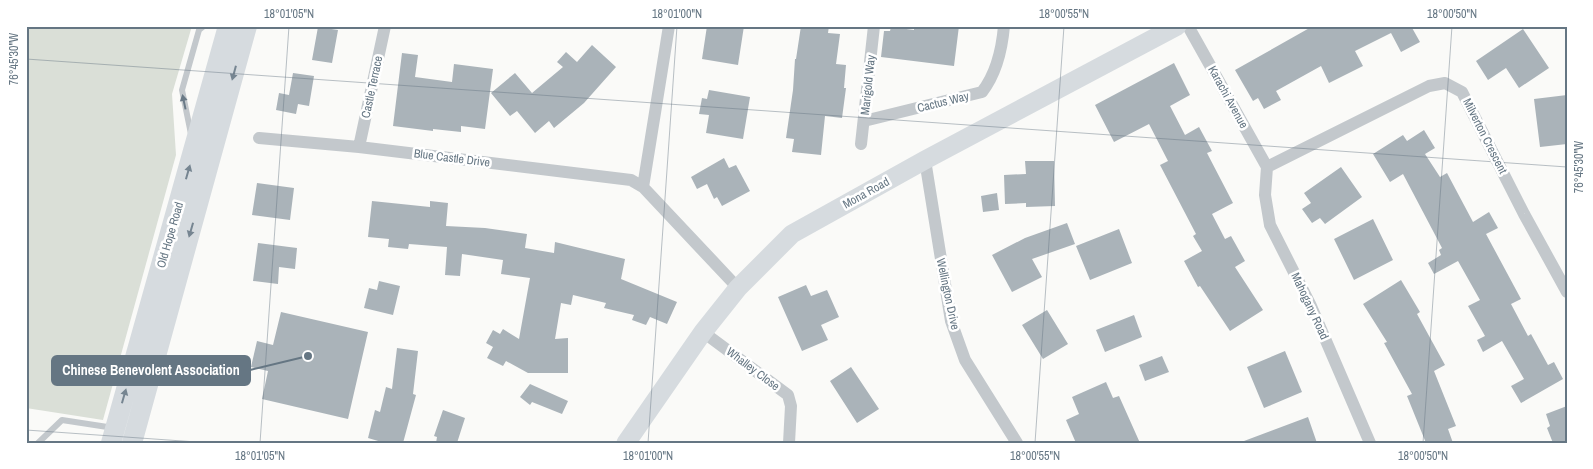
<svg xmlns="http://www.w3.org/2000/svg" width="1593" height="469" viewBox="0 0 1593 469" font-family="'Archivo Narrow',sans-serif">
  <rect width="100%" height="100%" fill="#fafaf8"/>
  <!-- green -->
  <path fill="#dadfd7" d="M26,26h166l-20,68 4,61 -73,265 -77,-12z"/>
  <!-- building -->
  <path fill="#aab3b9" d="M707,26h37l-6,39 -36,-6z
    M801,26h28l-1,7 12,1 -4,30 10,1 -2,23h2l-4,30 -17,-2 -4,39 -29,-3 2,-13 -8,-1 7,-48 2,-31h1z
    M914,26h45l-5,40 -73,-9 3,-26h6l1,-4 23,3z
    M1313,26h98l9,16 -19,10 -10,-19 -36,18 8,15 -34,17 -8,-17 -45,25 5,9 -17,9 -6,-11 -5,3 -18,-31z
    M318,27l20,3 -6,33 -20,-3z
    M1523,29l26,39 -30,20 -13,-20 -18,12 -12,-19z
    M592,45l24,22 -32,36 -30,25 -5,-7 -14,12 -18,-22 -7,5 -19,-23 24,-20 17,20 31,-26 -6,-5 9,-10 11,10z
    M402,53l16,2 -3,22 37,5 2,-18 39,5 -8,60 -24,-3v6l-28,-3v2l-40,-5z
    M1174,63l16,32 -20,11 15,29 14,-8 13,24 -5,2 26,50 -21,11 13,25 6,-3 14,25 -10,6 28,43 -33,21 -30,-45 -2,1 -14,-26 18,-10 -9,-15 3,-2 -36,-69 8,-4 -19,-37 -35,18 -19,-37z
    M293,73l21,3 -5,30 -11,-2 -2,10 -20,-4 3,-17 10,2z
    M709,90l41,7 -7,42 -37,-6 3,-18 -10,-1 3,-16 5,1z
    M1567,95v49l-27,3 -6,-48z
    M1424,130l11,18 -10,6 15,23 7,-4 26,49 16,-10 9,16 -12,6 35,65 -10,5 17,32 3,-2 17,31 6,-3 9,17 -42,24 -10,-17 13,-7 -22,-38 -19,11 -6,-12 8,-4 -17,-30 12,-6 -22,-39 -24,13 -6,-11 13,-8 -2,-5 3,-2 -39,-74 -13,8 -17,-28 30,-19 4,6z
    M724,158l5,10 7,-3 14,26 -28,15 -5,-9 -3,2 -7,-15 -10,5 -6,-12z
    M1025,161h29l1,45 -29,1v-4l-21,1 -1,-29 22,-1z
    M1341,167l21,30 -37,27 -5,-6 -8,5 -10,-14 9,-6 -7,-10z
    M257,183l37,5 -4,32 -38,-5z
    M997,193l2,17 -16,2 -2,-16z
    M372,201l58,6v-6l18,2 -2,23 39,2 42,6 -2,14 29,5 1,-11 70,17 -4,20 56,23 -10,22 -17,-7 -4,8 -14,-5 2,-5 -30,-7 2,-5 -33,-8 -2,10 -10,-2 -6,36 13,-1v35h-40l-22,-12 -3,5 -16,-8 6,-11 -7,-4 7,-13 7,4 3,-5 16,10 11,-61 -29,-4 2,-14 -41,-6 -2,22 -15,-1 2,-28 -38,-3 -1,5 -20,-2 1,-8 -21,-2z
    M1373,219l20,41 -39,20 -20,-41z
    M1067,223l8,21 -43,15 10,18 -30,15 -20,-37 33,-17z
    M1119,229l13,34 -42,17 -14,-34z
    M258,243l39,5 -2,21 -16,-2 -1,17 -25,-3z
    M1401,280l19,32 -3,2 28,51 -11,6 22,55 -8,3 5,14h-27l-19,-47 5,-2 -28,-51 3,-1 -24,-38z
    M379,281l21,5 -7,29 -29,-7 5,-20 8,2z
    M806,285l5,11 16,-6 12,27 -18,8 7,15 -26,11 -24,-54z
    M1047,310l21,34 -25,15 -21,-34z
    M281,312l87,20 -20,87 -86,-20 6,-28 -17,-4 6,-26 16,4z
    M1134,315l8,22 -37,15 -9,-22z
    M397,348l21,3 -5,43 3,1 -13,48h-18l-17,-5 7,-28 5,2 6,-25 6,2z
    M1285,351l17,41 -38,16 -17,-41z
    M1162,356l7,16 -24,9 -6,-16z
    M851,367l28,42 -22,14 -27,-42z
    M1106,382l7,16 6,-2 21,47h-64l-10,-23 13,-6 -7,-17z
    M530,384l38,17 -6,13 -30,-12 -2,3 -10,-8z
    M1567,406v37h-14l-6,-15 3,-2 -4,-12z
    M443,410l22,8 -8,25h-21l1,-6 -3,-1z
    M1308,417l9,26h-73v-2z"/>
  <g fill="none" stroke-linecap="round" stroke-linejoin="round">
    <!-- lane -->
    <path stroke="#c3c8cc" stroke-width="6" d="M191,134l-9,-44 17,-60 5,-4
      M38,443l24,-23 52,8"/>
    <!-- street -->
    <path stroke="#c3c8cc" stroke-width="12" d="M1188,26l79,141
      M864,121l118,-29c14,-18 20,-43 22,-66
      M259,138l100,9 272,33 12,7 95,101
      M861,144l13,-118
      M359,147l26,-121
      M925,160l26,161 14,39 52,83
      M1267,167l162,-81 16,-3 17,9 62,122 43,78
      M1267,167l-2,28 5,30 41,81 59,137
      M643,187l26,-161
      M703,332l85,63 3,11 -2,37"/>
    <!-- secondary -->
    <path stroke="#d6dbdf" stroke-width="19" d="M626,443l77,-111 35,-44 54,-54 133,-74 252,-134"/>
    <!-- primary -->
    <path stroke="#d6dbdf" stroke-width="20" d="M111,443l117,-417
      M132,443l115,-417"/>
  </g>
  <!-- one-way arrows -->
  <defs><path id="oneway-solid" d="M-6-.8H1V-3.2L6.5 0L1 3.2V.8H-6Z" transform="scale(1.25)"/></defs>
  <g fill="#768591">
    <use href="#oneway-solid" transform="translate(234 73) rotate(105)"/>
    <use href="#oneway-solid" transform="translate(188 172) rotate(-74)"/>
    <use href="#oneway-solid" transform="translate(191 230) rotate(106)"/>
    <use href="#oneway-solid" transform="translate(124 396) rotate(-74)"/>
  </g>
  <use fill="#6a7a87" href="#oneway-solid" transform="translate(184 102) rotate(-102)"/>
  <!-- ticks -->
  <path fill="none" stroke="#657683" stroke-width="1" stroke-opacity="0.45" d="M26,59l1541,108M26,430l185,13M260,443l29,-417M648,443l29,-417M1035,443l29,-417M1423,443l29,-417"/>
  <g text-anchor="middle" stroke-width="5" stroke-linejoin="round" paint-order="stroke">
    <!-- street labels -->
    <g font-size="12" fill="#657683" stroke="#fff">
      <text transform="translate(868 85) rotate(-84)" y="4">Marigold Way</text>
      <text transform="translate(372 87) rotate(-78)" y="4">Castle Terrace</text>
      <text transform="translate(1228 97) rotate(61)" y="4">Karachi Avenue</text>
      <text transform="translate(943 102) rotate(-14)" y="4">Cactus Way</text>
      <text transform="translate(1485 136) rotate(63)" y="4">Milverton Crescent</text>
      <text transform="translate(452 158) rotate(7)" y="4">Blue Castle Drive</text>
      <text transform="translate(866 193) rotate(-29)" y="4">Mona Road</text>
      <text transform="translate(170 235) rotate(-74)" y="4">Old Hope Road</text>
      <text transform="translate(948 294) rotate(78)" y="4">Wellington Drive</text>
      <text transform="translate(1310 306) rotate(65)" y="4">Mahogany Road</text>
      <text transform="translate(753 369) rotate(37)" y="4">Whalley Close</text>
    </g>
  </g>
  <!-- callouts -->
  <path fill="none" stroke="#657683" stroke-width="2" d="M308 356L250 370"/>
  <circle fill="#657683" stroke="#fff" stroke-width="2" cx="308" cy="356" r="5"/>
  <rect fill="#657683" stroke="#657683" stroke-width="2" x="52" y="356" width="198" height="29" rx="5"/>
  <g font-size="14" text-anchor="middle" font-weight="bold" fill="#fff">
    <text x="151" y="375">Chinese Benevolent Association</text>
  </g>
  <!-- border -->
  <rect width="1593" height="469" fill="none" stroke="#ffffff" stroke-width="55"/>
  <rect x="28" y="28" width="1538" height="414" fill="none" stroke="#657683" stroke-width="2"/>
  <g font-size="12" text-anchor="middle" fill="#657683">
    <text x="289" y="18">18°01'05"N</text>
    <text x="677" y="18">18°01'00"N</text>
    <text x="1064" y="18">18°00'55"N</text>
    <text x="1452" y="18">18°00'50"N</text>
    <text transform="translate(14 59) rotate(-90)" y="4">76°45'30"W</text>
    <text transform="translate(1579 167) rotate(-90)" y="4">76°45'30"W</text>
    <text x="260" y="460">18°01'05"N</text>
    <text x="648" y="460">18°01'00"N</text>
    <text x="1035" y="460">18°00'55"N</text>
    <text x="1423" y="460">18°00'50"N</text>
  </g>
</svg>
